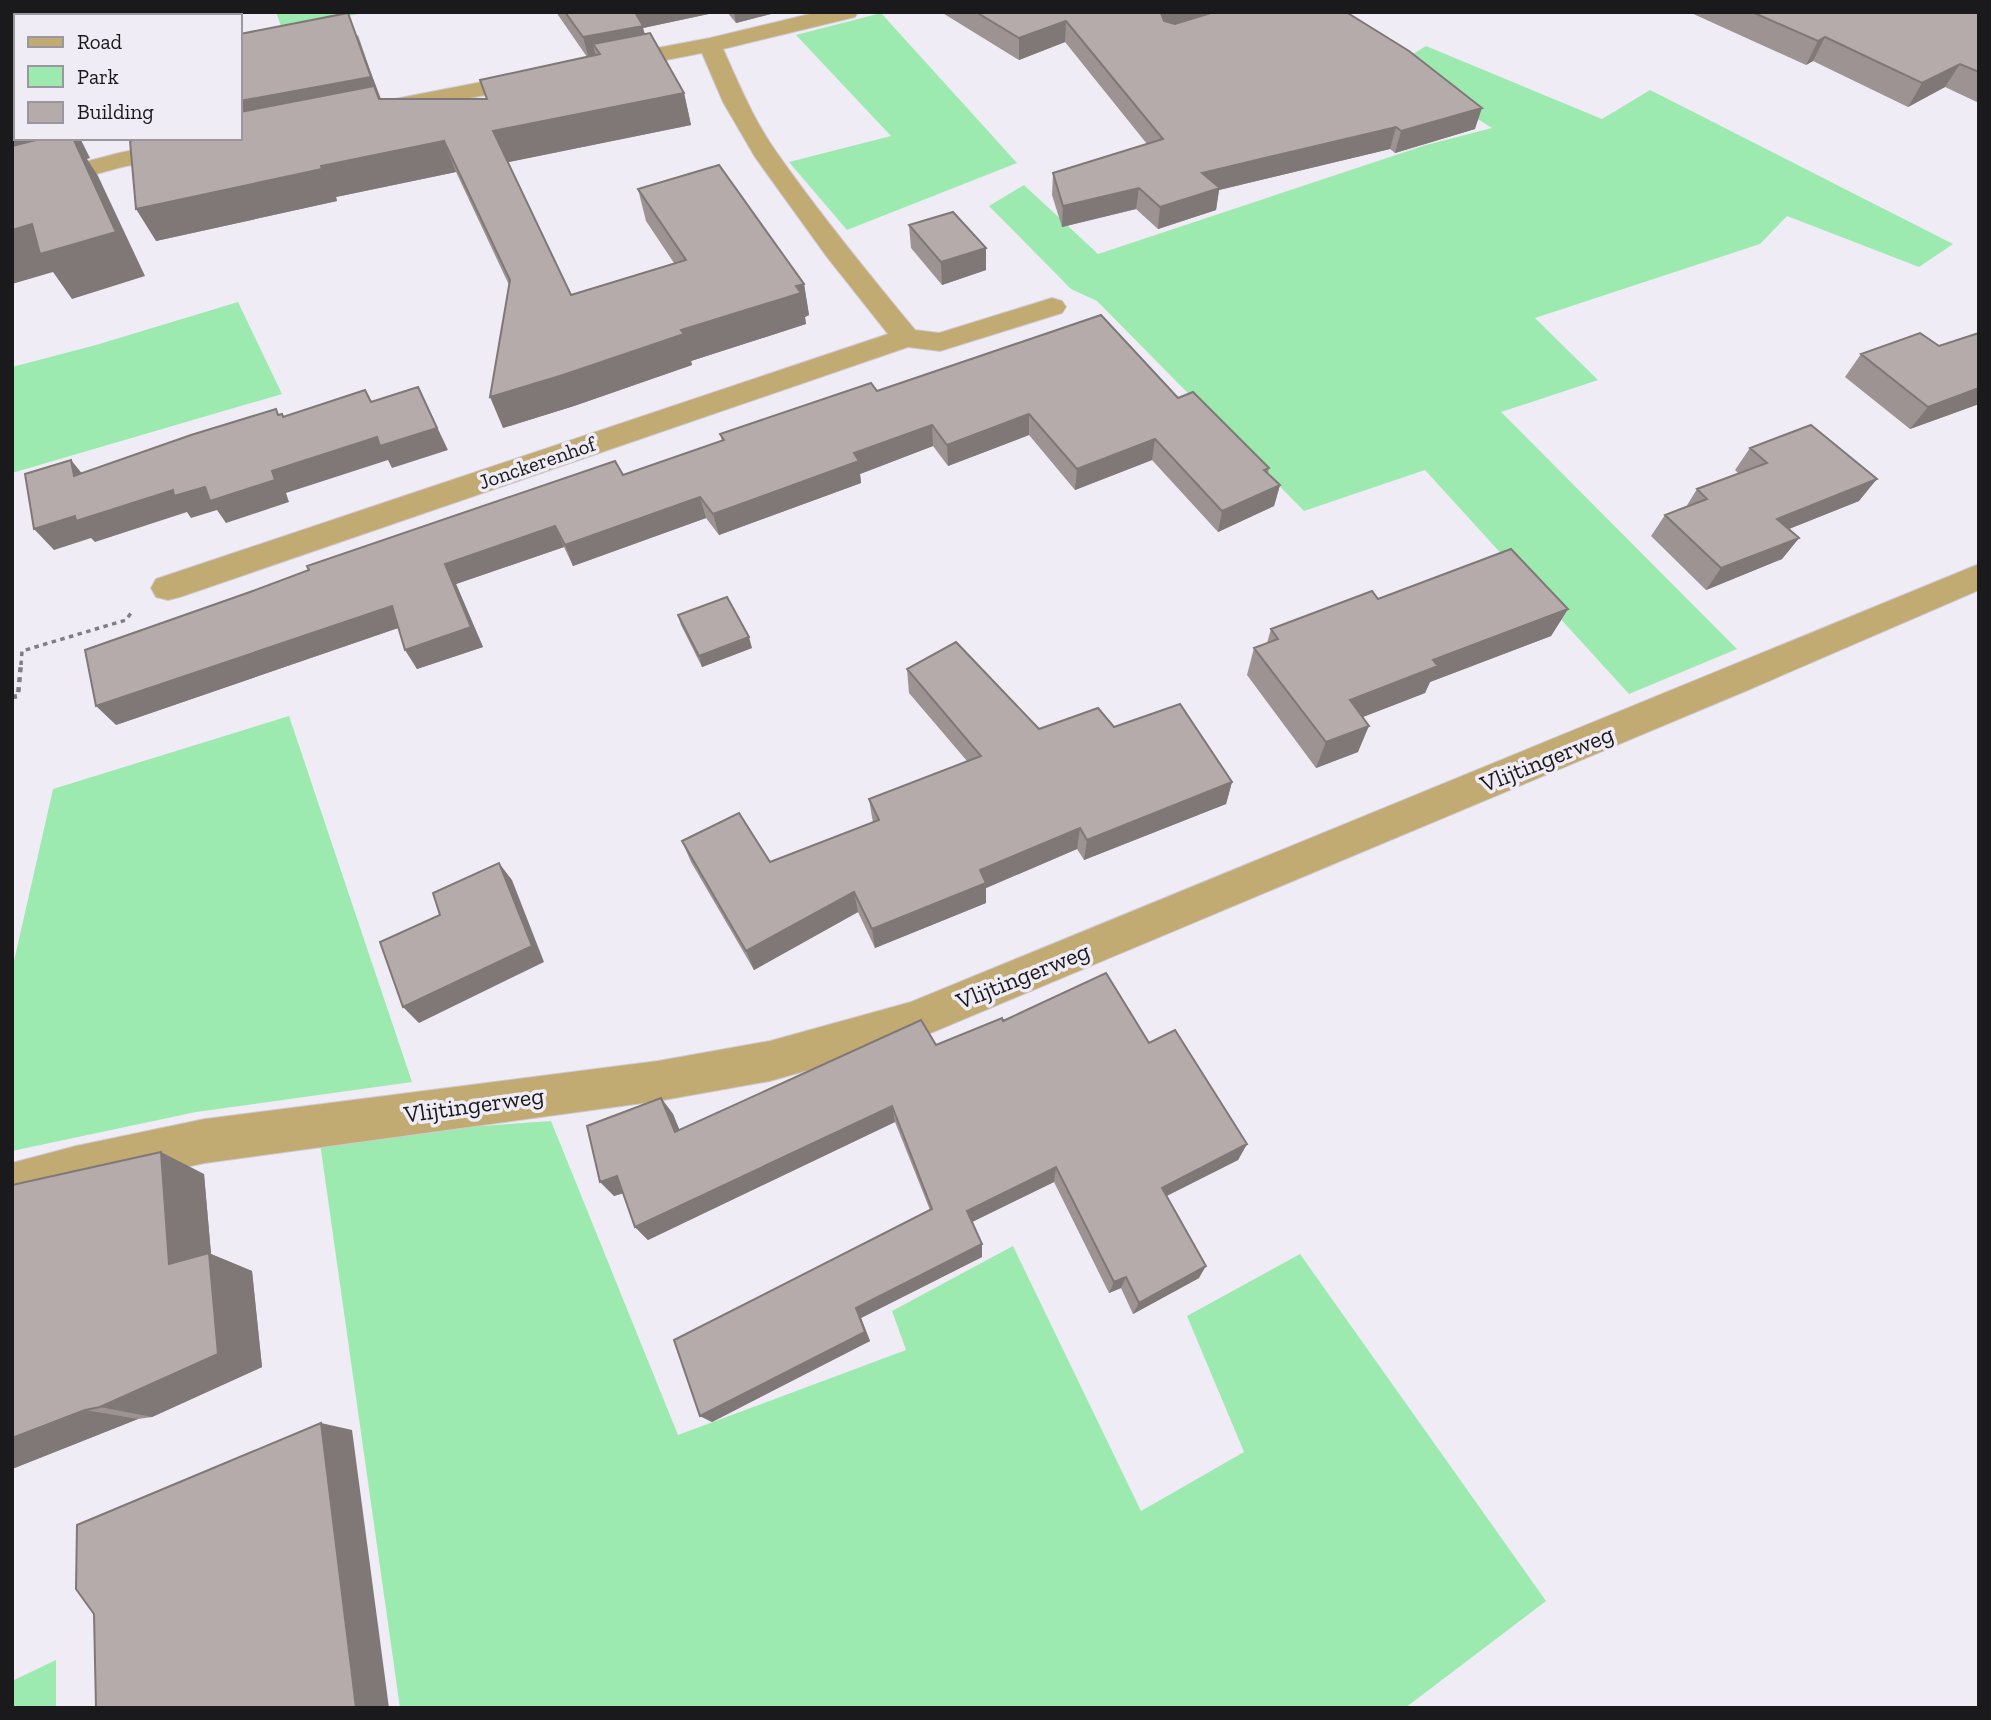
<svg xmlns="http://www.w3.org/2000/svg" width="1991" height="1720" viewBox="0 0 1991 1720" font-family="'Zilla Slab',serif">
  <rect width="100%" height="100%" fill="#f0ecf5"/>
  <!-- green -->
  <path fill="#9deab0" d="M276,12h87l1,1 -82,16z
    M881,13l136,150 -170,67 -58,-68 102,-26 -95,-101z
    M1426,46l176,73 48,-29 303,154 -34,23 -132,-51 -27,28 -225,74 63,62 -97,32 236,237 -108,45 -204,-224 -121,41 -207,-210 -26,-12 -82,-83 35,-21 74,69 328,-109 66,-17 -64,-40 -53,-11z
    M238,302l44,92 -270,79v-106l84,-22z
    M289,716l123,366 -216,30 -184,39v-181l41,-181z
    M551,1121l127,314 228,-85 -14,-39 121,-65 128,265 103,-59 -57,-136 113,-62 246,347 -141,107h-1005l-80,-565 134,-15z
    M56,1660v48h-44v-27z"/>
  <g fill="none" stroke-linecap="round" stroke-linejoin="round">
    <defs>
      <path id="minor" d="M60,12h22l1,4h-22z
        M818,12h40l-3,5 -132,32c16,35 31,72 54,104 43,61 90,119 138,177l24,3 113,-35 10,3 4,6 -4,6 -122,38 -32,-4 -728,250 -12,3 -12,-3 -5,-9 5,-9 732,-245 -61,-77 -72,-100 -32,-55 -21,-49 -93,18 -8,-2 -4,-5 4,-5 8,-2 101,-19z
        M533,72l8,2 4,5 -4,5 -162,32 -8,-2 -4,-5 4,-5 8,-2z
        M240,136l1,2 -3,5 -116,24 -110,30v-16l107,-28 72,-15h49z
        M1979,564v26l-231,100 -834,350 -144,41 -112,20 -453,62 -129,27 -64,17v-44l64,-17 129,-27 453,-58 112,-20 141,-39z"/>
    </defs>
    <!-- minor casing -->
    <use href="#minor" stroke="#cecad2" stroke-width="2"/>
    <!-- path-far1 -->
    <path stroke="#807d83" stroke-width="3.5" stroke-dasharray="4.5 4.5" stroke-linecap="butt" d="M21,665l1,-14 104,-31 5,-7"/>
    <!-- path -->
    <path stroke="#807d83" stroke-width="4.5" stroke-dasharray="5 5" stroke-linecap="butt" d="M12,697l6,-1 3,-33"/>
    <!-- minor -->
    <use href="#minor" fill="#c1ab73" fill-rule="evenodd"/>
  </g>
  <!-- wall -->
  <path fill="#9c9392" d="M556,12h162l-75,16 2,6 39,59 7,32 -183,37 63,133 103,-32 -28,-42 -8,-32 166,95 5,31 -4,2 1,7 -115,37 1,4 -118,41 -71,22 6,-143 -53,-113 -120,25 1,4 -181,40 84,-103 118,-103 22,64h106l101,-42z
    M727,12h52l-43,11z
    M941,12h405l129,117 -80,24 -5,-4 -171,41 -3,20 -58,19 -22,-20 -74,18 -10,-32 1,-22 94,-29 -82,-102 -46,18z
    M1689,12h290v91l-34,-16 -37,20 -95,-46 -7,4z
    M909,225l77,45 -44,15 -31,-37z
    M1861,354l118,50 -69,25 -65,-52z
    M877,391l301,7 91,70 -1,6 12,11 -6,21 -56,26 -66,-72 -77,30 -46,-55 -81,31 -15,-20 -73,28 1,9 -142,52 -13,-17 -133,48 -9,-19 -108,37 27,63 -66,22 -19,-41 -282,97 507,-250 99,-34 -2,-7z
    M1750,448l109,53 -70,28 10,9 -17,21 -76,31 -55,-54 14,-21 21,-8 11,-18 42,-15 -4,-4z
    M1378,599l190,10 -17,27 -121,46 -5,11 -63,24 -4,35 -42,16 -69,-93 7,-27 13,-5 4,-14z
    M678,615l74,33 -50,19 -21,-42z
    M907,669l132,60 75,-2 118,55 -6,22 -142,56 -7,-11 -91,39v15l-111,45 -17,-36 -104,58 -63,-108 -9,-21 88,21 103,-39 -4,-24 98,-38 -58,-68z
    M1003,1021l146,22 98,101 -9,16 -71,36 32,82 -66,36 -12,-26 -12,5 -55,-111 -82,40 10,22v13l-121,61 9,23 -158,81 -12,-6 230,-206 -35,-88 -247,118 -13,-13 -12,-34 -9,3 47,-98 12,16 6,16 257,-85z
    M204,1174l7,80 41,17 10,96 -110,50 -14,2 -126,50z"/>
  <!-- shaded-wall -->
  <path fill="#7f7877" d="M633,12h85l-75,16 5,19 -48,7 -7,-10 3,13 -7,2 -6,-22z
    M734,12h45l-43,11z
    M1162,12h53l-52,16 -2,-15z
    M348,13l33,86 -141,27v-25z
    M1066,21l-1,21 -46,18v-22z
    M1825,37l-12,24 -7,4 12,-24z
    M1960,64l-15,23 -37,20 14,-24z
    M684,93l7,32 -187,38 -11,-32z
    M1482,108l-7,21 -80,24 6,-22z
    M16,125v13h64l10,20 -3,1 11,17 47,100 -73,23 -19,-27 -41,12v-158z
    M1396,127l-6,22 -171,41 -3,20 -58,19 2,-22 42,-34z
    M444,141l12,31 -120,25 1,4 -181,40 -20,-32 185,-43z
    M1139,188l-3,21 -74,18 1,-21z
    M986,248v22l-44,15 -1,-23z
    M804,284l5,31 -4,2 1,7 -115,37 1,4 -118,41 -71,22 -13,-31 191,-67z
    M418,387l30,63 -56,18 -4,-8 -102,33 3,9 -63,21 -9,-13 -26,8 -4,-6 -92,30 -4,-4 -37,12 -20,-21 41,-13 98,-26 32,-3 67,-16z
    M1979,388v16l-69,25 18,-22z
    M1029,414v21l-81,31 -1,-21z
    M932,425l1,21 -73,28 1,9 -142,52 -6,-21 141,-61z
    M1155,439l-3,21 -77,30 2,-21z
    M71,460l18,22 -15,-6z
    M1877,479l-18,22 -98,39 16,-21z
    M1280,485l-6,21 -56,26 4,-21z
    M700,497l6,21 -133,48 -8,-21z
    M555,526l9,21 -108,37 27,63 -66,22 -12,-19 40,-86z
    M1799,538l-17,21 -76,31 15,-22z
    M392,606l12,20 -288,99 -20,-19z
    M1568,609l-17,27 -121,46 -5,11 -85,33 10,-26 83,-40z
    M749,637l3,11 -50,19 -3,-11z
    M1369,726l-11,26 -42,16 10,-26z
    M1232,782l-6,22 -142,56 3,-20z
    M1080,828l-3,21 -91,39v15l-111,45 -3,-19 108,-59z
    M499,863l13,17 32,82 -125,61 -16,-16z
    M854,892l4,20 -104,58 -8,-19z
    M661,1098l12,16 14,34 -12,-16z
    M892,1106l3,16 -247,118 -13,-13z
    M1247,1144l-9,16 -82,41 6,-13z
    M161,1152l43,22 7,80 41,17 10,96 -110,50 -52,-10 69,-143z
    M1056,1167l-2,15 -86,42 -1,-13z
    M617,1176l14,15 -17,5 -14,-14z
    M982,1244v13l-121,61 9,23 -158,81 -12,-6 156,-108z
    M1206,1266l-7,12 -66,36 6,-11z
    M1126,1277l-5,11 -12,5 5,-11z
    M85,1410l53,9 -126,50v-31z
    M321,1423l31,7 37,278h-33z"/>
  <!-- building -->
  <path fill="#b5abaa" stroke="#7f7877" stroke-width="2" d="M565,12h70l8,14 -60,11z
    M976,12h186l-1,1 3,8 11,3 39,-12h132l63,39 73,57 -81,23 -5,-4 -194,46 18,15 -60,19 -21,-19 -76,18 -10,-33 110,-34 -97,-118 -47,17z
    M1752,12h227v60l-19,-8 -38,19 -97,-46 -7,4z
    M348,13l23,64 -131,24v-67z
    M650,33l34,60 -191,38 78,164 115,-35 -48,-71 81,-24 85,119 -8,2 5,7 -120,37 3,4 -121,41 -73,22 20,-117 -66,-139 -123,25 1,3 -186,40 -6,-68 11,-3h99v-26l134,-26 5,13h108l-7,-19 120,-26 -7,-10z
    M16,87v38l-4,1v-38z
    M44,138h29l43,94 -76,22 -8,-30 -20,6v-84z
    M953,212l33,36 -45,14 -32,-37z
    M1101,315l77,83 15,-6 76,76 -5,2 16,15 -58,26 -67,-72 -78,30 -48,-55 -82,31 -15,-20 -78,28 5,8 -146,53 -13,-17 -135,48 -10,-19 -110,38 26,63 -66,23 -13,-44 -296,100 -11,-56 165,-58 59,-22 -2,-4 308,-105 8,14 101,-35 -4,-6 151,-51 6,8z
    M1920,333l19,13 40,-13v55l-51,19 -67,-53z
    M418,387l19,41 -57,18 -3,-9 -105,34 3,9 -65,21 -5,-14 -31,9 -1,-6 -97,31 -1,-5 -41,13 -9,-55 46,-14 3,16 117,-41 85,-26 2,6 4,-1 1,3 82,-27 6,12z
    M1811,425l66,54 -100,40 22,19 -78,30 -56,-53 42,-16 -10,-10 70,-26 -17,-15z
    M1511,549l57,60 -135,51 5,6 -88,34 19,26 -43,16 -72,-94 24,-9 -7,-10 101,-38 6,8z
    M727,597l22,40 -50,19 -21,-41z
    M956,642l83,87 59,-21 16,19 66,-23 52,78 -145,58 -7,-12 -100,42 6,13 -114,46 -18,-37 -108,59 -64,-110 57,-28 31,49 109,-42 -10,-21 112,-43 -74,-87z
    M499,863l33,83 -129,61 -23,-65 60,-27 -7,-22z
    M1106,973l43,70 26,-13 72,114 -85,44 44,78 -67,37 -13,-26 -12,5 -58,-115 -89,44 15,33 -126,64 9,24 -165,84 -26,-76 258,-131 -40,-103 -257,121 -18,-51 -17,6 -13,-56 74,-28 14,34 246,-112 15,25 66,-27 1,3z
    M161,1152l8,112 40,-11 9,101 -118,53 -15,3 -73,28v-253z
    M321,1423l35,285h-260l-2,-94 -18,-25 1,-64z"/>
  <g text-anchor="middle" stroke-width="7" stroke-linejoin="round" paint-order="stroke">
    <!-- far-street labels -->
    <g font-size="21" fill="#1a191c" stroke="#f0ecf5">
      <text transform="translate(537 463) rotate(-19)" y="7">Jonckerenhof</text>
    </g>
    <!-- street labels -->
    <g font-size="24" fill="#1a191c" stroke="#f0ecf5">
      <text transform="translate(1547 759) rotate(-22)" y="8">Vlijtingerweg</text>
      <text transform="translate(1023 976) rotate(-22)" y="8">Vlijtingerweg</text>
      <text transform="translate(474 1105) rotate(-8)" y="8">Vlijtingerweg</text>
    </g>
  </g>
  <!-- border -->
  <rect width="1991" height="1720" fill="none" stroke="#1a191c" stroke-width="28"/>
  <!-- legend -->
  <rect x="14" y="14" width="228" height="126" fill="#f0ecf5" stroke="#9a989e" stroke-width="2"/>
  <rect x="28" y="37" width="35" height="10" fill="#c1ab73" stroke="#9a989e" stroke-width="2"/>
  <text x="77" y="49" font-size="21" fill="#1a191c">Road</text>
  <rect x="28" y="66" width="35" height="21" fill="#9deab0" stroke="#9a989e" stroke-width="2"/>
  <text x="77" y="84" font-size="21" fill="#1a191c">Park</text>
  <rect x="28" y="102" width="35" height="21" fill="#b5abaa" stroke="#9a989e" stroke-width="2"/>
  <text x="77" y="119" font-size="21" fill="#1a191c">Building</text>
</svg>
